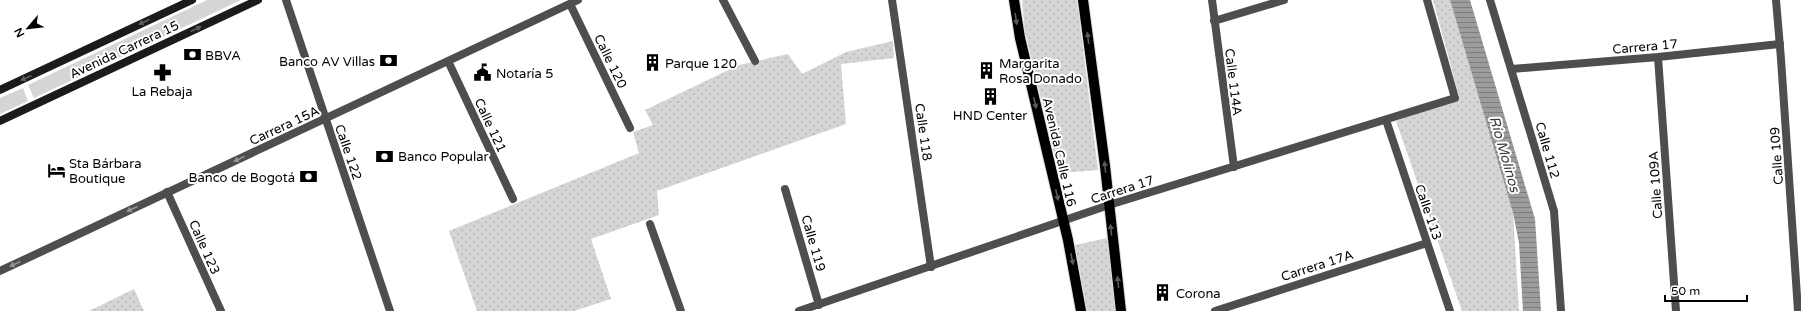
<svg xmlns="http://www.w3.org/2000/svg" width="1801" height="311" viewBox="0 0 1801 311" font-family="'Varela Round',sans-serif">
  <defs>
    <pattern id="park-dots" width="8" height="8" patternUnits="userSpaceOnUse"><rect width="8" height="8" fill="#d5d5d5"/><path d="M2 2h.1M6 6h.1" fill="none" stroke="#b5b5b5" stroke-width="1.8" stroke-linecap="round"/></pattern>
    <pattern id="water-rules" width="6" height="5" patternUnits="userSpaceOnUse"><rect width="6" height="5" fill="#9c9c9c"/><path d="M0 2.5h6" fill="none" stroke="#7d7d7d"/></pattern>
  </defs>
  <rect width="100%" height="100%" fill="#fff"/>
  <!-- park -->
  <path fill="url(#park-dots)" d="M1022,0h55l21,170 -39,3 -34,-141z
    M1433,0h17l63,213 6,98h-57l-66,-190 63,-25z
    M893,41l1,17 -53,6 5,60 -189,67 2,24 -68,24 20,60 -37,12h-97l-28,-80 190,-78 -6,-21 20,-7 -8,-15 94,-45 49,-11 14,20 44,-22z
    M1107,238l9,73h-29l-12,-66z
    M134,289l10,22h-55z"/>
  <!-- garden -->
  <path fill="#d5d5d5" d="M207,0h34l-207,98 -6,-13z
    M23,88l5,13 -28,13v-16z"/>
  <!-- water -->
  <path fill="url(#water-rules)" d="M1450,0h20l65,219 6,92h-18l-4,-68 -6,-30z"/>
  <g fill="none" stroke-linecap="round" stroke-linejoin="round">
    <defs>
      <path id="primary" d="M1014,0l6,38 48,202 13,71
        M1083,0l22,166 16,145"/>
    </defs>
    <!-- primary casing -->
    <use href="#primary" stroke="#dbdbdb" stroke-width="12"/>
    <!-- minor -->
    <path stroke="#4e4e4e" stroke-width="8" d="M723,0l32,61
      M892,0l39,267
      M1212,0l22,167
      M1490,0l64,211 7,100
      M570,4l60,124
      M1214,21l70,-21
      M1658,57l18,254
      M448,61l65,138
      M1512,69l146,-12 122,-13
      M1386,120l64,191
      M785,189l34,116
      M167,192l54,119
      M1109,205l346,-107 -28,-98
      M650,224l31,87
      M0,271l578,-271
      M1215,311l212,-68"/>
    <!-- tertiary -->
    <path stroke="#4e4e4e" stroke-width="8" d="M286,0l104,311
      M1776,0l5,59 17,252
      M799,311l310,-106"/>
    <!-- secondary -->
    <path stroke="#1b1b1b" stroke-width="8" d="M0,90l192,-90
      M0,121l258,-121"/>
    <!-- primary -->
    <use href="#primary" stroke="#000" stroke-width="10"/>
  </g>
  <!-- one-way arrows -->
  <defs><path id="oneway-solid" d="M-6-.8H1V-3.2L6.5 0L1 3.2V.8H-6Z"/></defs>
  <g fill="#595959">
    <use href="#oneway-solid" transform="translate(1016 19) rotate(81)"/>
    <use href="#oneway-solid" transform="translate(1088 38) rotate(-97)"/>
    <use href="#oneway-solid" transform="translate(1035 103) rotate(77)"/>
    <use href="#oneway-solid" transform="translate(1105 167) rotate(-97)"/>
    <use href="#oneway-solid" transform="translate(1057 195) rotate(77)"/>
    <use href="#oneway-solid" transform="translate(1111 230) rotate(-96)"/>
    <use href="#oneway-solid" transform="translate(1072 259) rotate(79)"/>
    <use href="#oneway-solid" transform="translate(1118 282) rotate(-96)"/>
  </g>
  <g fill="#5f5f5f">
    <use href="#oneway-solid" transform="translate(144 22) rotate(155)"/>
    <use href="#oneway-solid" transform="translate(196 29) rotate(-25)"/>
    <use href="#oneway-solid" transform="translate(26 78) rotate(155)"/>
  </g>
  <g fill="#959595">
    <use href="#oneway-solid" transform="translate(239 159) rotate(155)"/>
    <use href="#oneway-solid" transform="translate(132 209) rotate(155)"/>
    <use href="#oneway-solid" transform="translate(15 264) rotate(155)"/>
  </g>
  <!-- icons -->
  <defs>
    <symbol id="bank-bare" viewBox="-9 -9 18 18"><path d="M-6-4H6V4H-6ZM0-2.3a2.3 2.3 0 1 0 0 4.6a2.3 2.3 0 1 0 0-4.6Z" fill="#000" stroke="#fff" stroke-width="2.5" paint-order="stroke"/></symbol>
    <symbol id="building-bare" viewBox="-9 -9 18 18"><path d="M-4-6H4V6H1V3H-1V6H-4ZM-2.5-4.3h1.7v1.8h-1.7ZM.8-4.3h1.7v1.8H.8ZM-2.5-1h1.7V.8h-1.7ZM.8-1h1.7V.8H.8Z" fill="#000" stroke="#fff" stroke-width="2.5" paint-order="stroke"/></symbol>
    <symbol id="pharmacy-bare" viewBox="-9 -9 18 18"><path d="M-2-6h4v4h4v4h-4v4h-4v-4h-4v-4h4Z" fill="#000" stroke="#fff" stroke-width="2.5" paint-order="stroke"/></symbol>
    <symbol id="civic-bare" viewBox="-9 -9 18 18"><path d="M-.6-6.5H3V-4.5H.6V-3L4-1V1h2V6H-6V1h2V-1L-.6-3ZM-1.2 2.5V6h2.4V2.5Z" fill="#000" stroke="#fff" stroke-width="2.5" paint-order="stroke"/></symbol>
    <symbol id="hotel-bare" viewBox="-9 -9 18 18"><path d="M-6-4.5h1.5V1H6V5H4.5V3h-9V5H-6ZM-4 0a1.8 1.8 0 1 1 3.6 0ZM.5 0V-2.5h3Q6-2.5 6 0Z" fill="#000" stroke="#fff" stroke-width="2.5" paint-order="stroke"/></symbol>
  </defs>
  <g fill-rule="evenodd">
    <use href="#bank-bare" x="180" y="42" width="25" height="25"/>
    <use href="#bank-bare" x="376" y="48" width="25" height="25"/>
    <use href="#building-bare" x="640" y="50" width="25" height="25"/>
    <use href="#building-bare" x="974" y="58" width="25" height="25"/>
    <use href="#pharmacy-bare" x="150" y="60" width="25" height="25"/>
    <use href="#civic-bare" x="470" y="60" width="25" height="25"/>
    <use href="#building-bare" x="978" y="84" width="25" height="25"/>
    <use href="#bank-bare" x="372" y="144" width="25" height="25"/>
    <use href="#hotel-bare" x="44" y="158" width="25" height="25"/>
    <use href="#bank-bare" x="296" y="164" width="25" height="25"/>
    <use href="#building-bare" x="1150" y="280" width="25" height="25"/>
  </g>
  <g text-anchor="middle" stroke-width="4" stroke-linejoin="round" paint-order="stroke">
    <!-- street labels -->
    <g font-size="13" fill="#000" stroke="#fff">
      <text transform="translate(1645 46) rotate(-5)" y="5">Carrera 17</text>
      <text transform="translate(124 49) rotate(-25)" y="5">Avenida Carrera 15</text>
      <text transform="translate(611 61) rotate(64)" y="5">Calle 120</text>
      <text transform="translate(1234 82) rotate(83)" y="5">Calle 114A</text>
      <text transform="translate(284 125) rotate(-25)" y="5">Carrera 15A</text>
      <text transform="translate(491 125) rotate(65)" y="5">Calle 121</text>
      <text transform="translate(924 132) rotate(82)" y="5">Calle 118</text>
      <text transform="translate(1548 150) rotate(74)" y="5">Calle 112</text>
      <text transform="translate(349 152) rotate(71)" y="5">Calle 122</text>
      <text transform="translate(1060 152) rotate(77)" y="5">Avenida Calle 116</text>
      <text transform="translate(1776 156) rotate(-94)" y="5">Calle 109</text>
      <text transform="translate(1655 185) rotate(-94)" y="5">Calle 109A</text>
      <text transform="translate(1122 189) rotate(-18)" y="5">Carrera 17</text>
      <text transform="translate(1429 212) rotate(71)" y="5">Calle 113</text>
      <text transform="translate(814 243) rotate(74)" y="5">Calle 119</text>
      <text transform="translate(205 247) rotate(66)" y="5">Calle 123</text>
      <text transform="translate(1317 265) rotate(-18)" y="5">Carrera 17A</text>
    </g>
    <!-- poi labels -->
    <g font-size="13" fill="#000" stroke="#fff" text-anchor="start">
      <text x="205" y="60">BBVA</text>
      <text x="375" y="66" text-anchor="end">Banco AV Villas</text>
      <text x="665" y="68">Parque 120</text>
      <text x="999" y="68">Margarita<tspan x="999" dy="15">Rosa Donado</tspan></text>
      <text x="496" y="78">Notaría 5</text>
      <text x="162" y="96" text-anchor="middle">La Rebaja</text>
      <text x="990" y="120" text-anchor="middle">HND Center</text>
      <text x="398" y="161">Banco Popular</text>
      <text x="69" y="168">Sta Bárbara<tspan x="69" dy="15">Boutique</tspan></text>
      <text x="295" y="182" text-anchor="end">Banco de Bogotá</text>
      <text x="1176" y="298">Corona</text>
    </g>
    <!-- water labels -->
    <g font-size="14" font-style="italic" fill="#3d3d3d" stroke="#fff">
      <text transform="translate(1505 154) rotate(74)" y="5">Río Molinos</text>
    </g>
  </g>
  <!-- north arrow -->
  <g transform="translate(28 28) rotate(242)" stroke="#ffffff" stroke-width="3" paint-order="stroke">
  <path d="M0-3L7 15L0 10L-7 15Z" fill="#000000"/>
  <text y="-6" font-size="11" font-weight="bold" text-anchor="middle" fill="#000000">N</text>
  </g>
  <!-- scale -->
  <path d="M1665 295v6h82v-6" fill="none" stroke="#000000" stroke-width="2"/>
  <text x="1671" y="295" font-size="12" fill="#000000" stroke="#ffffff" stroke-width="3" paint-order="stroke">50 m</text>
</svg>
